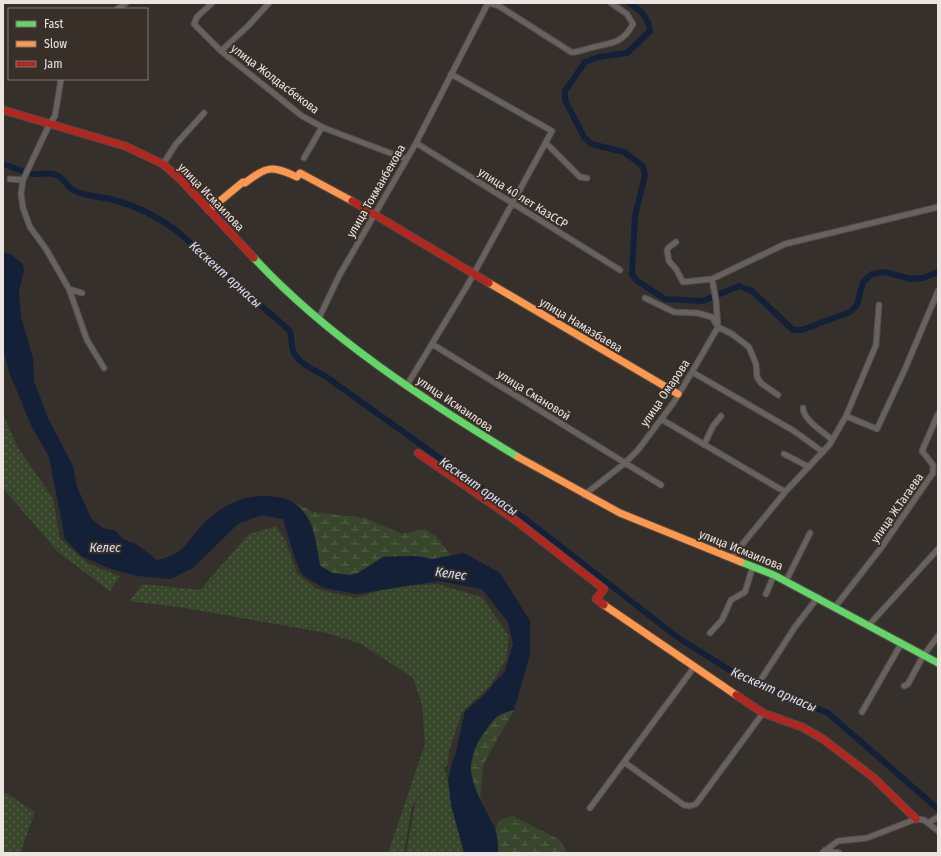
<svg xmlns="http://www.w3.org/2000/svg" width="941" height="856" viewBox="0 0 941 856" font-family="'Fira Sans Condensed',sans-serif">
  <defs>
    <pattern id="grass-dots" width="8" height="8" patternUnits="userSpaceOnUse"><rect width="8" height="8" fill="#38462c"/><path d="M2 2h.1M6 6h.1" fill="none" stroke="#55614a" stroke-width="1.8" stroke-linecap="round"/></pattern>
    <pattern id="wetland-marsh" width="20" height="14" patternUnits="userSpaceOnUse"><rect width="20" height="14" fill="#38462c"/><path d="M1 5h8M5 5V1M11 12h8M15 12V8" fill="none" stroke="#55614a"/></pattern>
  </defs>
  <rect width="100%" height="100%" fill="#36302c"/>
  <!-- grass -->
  <path fill="url(#grass-dots)" d="M3,414l15,34 35,50 7,41 29,25 31,12 -10,15 -52,-39 -55,-64z
    M276,526l10,16 11,32 20,15 39,9 35,-11 45,-3 46,13 27,39 -3,24 -16,26 -28,26 -13,39 -1,13 -4,4 27,79 1,6h-66l9,-49 14,-19 -17,21 -8,47h-16l37,-109 -3,-40 -9,-26 -52,-34 -34,-11 -148,-26 -50,-6 14,-17 57,6 49,-56z
    M3,791l32,21 -13,36v5h-19z"/>
  <!-- wetland -->
  <path fill="url(#wetland-marsh)" d="M295,503l18,9 52,6 37,16 22,-5 12,7 15,20 -19,3 -16,-3 -33,1 -25,16 -8,2 -18,-2 -12,-7 -9,-44z
    M514,710l-31,55 -3,37 -9,-26v-11l7,-24 20,-27z
    M513,816l47,24 7,13h-69l-3,-23 5,-10z"/>
  <!-- water -->
  <path fill="#132038" d="M3,252l7,2 13,10 1,7 -5,20 2,26 12,41 1,23 14,37 25,48 4,21 15,33 11,8 13,3 7,8 13,5 21,16c29,-6 28,-17 46,-36 23,-22 43,-31 74,-27 35,5 39,41 43,69l13,7 17,2 8,-2 25,-16 33,-1 16,3 32,-6 36,20 30,48v34l-16,55c-19,5 -19,8 -30,23 -28,37 -4,62 11,96 3,7 3,17 3,24h-34l-13,-48 -3,-25 5,-21 2,-2 10,-46 18,-15 22,-25 8,-27 -5,-22 -26,-33 -44,-8 -81,13 -33,-6 -22,-13 -8,-20 -11,-36 -22,-4 -23,9 -45,44 -23,11 -33,-3 -26,-7 -30,-13 -16,-17 -16,-82 -18,-32 -22,-53 -6,-25z"/>
  <g fill="none" stroke-linecap="round" stroke-linejoin="round">
    <!-- canal -->
    <path stroke="#132038" stroke-width="6" d="M629,3c12,7 19,14 21,28l-23,22 -29,4 -13,5 -20,29v9l19,37 7,7 33,8 19,14 2,9 -10,41 -3,58 4,6 29,19 38,2 36,-15 13,5 41,39h9l48,-18 7,-7 6,-23 9,-8 12,-2 27,7 12,-1 15,-6
      M3,164l22,8
      M29,173c9,3 16,-1 24,1 12,3 10,9 19,15 12,8 28,7 42,11 23,6 44,17 63,31l113,100c2,7 1,16 4,22 6,11 20,17 31,23l207,148 145,113 62,39 89,37 110,96"/>
    <defs>
      <path id="street" d="M212,3l-15,14 -3,7 27,27 81,65 22,12 82,31
        M489,3l10,3 72,46c6,1 10,-2 16,-3 20,-7 34,-2 46,-25l-6,-10 -16,-11
        M117,9l9,-6
        M221,51l28,-26 20,-22
        M61,79l-6,37 -5,7 -27,57 -2,14 2,14 7,19 16,22 23,40 18,51 17,28
        M416,143l204,127
        M546,143l34,34 7,1
        M304,158l18,-31
        M163,164l13,-20 28,-31
        M10,179l13,1
        M676,242l-8,6 -1,3 2,10 7,8 7,13 29,-3 73,-35 153,-37
        M69,289l13,4
        M645,298l29,14 23,1 15,4 6,10 14,7 17,13 7,17 1,13 4,6 17,12
        M319,318l20,-42 77,-133 72,-140
        M432,344l229,141
        M692,372l102,59 29,21
        M407,385l60,-99 85,-155 -101,-57
        M803,408c0,12 21,24 29,32
        M846,416l31,13 28,-60 33,-78
        M661,419l119,70 6,2
        M704,445l9,-19 8,-10
        M784,454l25,13
        M584,495l41,-32 13,-13 36,-48 18,-30 26,-45 -2,-27 -4,-21
        M732,557l54,-66 44,-47 16,-28 30,-71 3,-40
        M786,581l24,-48
        M766,594l8,-19
        M835,607l46,-59 52,-75v-8l-11,-14 16,-37
        M868,626l70,-77
        M710,633l12,-13 9,-20 14,-8 8,-26
        M760,681l35,-54 23,-30
        M904,686l4,-2 15,-28 15,-20
        M862,712l39,-68
        M624,762l60,43 6,1 6,-2 67,-91
        M590,808l105,-142
        M928,823l10,-6
        M825,850l14,3
        M822,853l16,-12 29,-3 49,-19 8,1 14,11"/>
      <path id="fast" d="M254,258c73,79 172,143 264,199
        M741,562l33,13 164,88"/>
      <path id="slow" d="M209,210l34,-28 2,1c22,-17 27,-18 52,-6l3,-4 52,28
        M489,283l189,111
        M518,457l102,56 121,49
        M604,605l132,90"/>
      <path id="jam" d="M3,110l122,36 38,18 16,14 75,80
        M352,201l137,82
        M418,453l97,67 89,69 -8,10 8,6
        M736,695l27,18 39,14 21,12 51,39 42,41"/>
    </defs>
    <!-- street casing -->
    <use href="#street" stroke="#524d4a" stroke-width="7"/>
    <!-- fast casing -->
    <use href="#fast" stroke="#524d4a" stroke-width="9"/>
    <!-- slow casing -->
    <use href="#slow" stroke="#524d4a" stroke-width="9"/>
    <!-- jam casing -->
    <use href="#jam" stroke="#524d4a" stroke-width="9"/>
    <!-- street -->
    <use href="#street" stroke="#676260" stroke-width="5"/>
    <!-- fast -->
    <use href="#fast" stroke="#63d668" stroke-width="7"/>
    <!-- slow -->
    <use href="#slow" stroke="#ff974d" stroke-width="7"/>
    <!-- jam -->
    <use href="#jam" stroke="#b3261e" stroke-width="7"/>
  </g>
  <g text-anchor="middle" stroke-width="4" stroke-linejoin="round" paint-order="stroke">
    <!-- street labels -->
    <g font-size="12" fill="#ebe4e1" stroke="#392f29">
      <text transform="translate(275 79) rotate(37)" y="4">улица Жолдасбекова</text>
      <text transform="translate(376 191) rotate(-60)" y="4">улица Токманбекова</text>
      <text transform="translate(211 197) rotate(46)" y="4">улица Исмаилова</text>
      <text transform="translate(523 198) rotate(32)" y="4">улица 40 лет КазССР</text>
      <text transform="translate(581 325) rotate(31)" y="4">улица Намазбаева</text>
      <text transform="translate(665 393) rotate(-56)" y="4">улица Омарова</text>
      <text transform="translate(534 395) rotate(32)" y="4">улица Смановой</text>
      <text transform="translate(455 404) rotate(34)" y="4">улица Исмаилова</text>
      <text transform="translate(897 508) rotate(-55)" y="4">улица Ж.Тагаева</text>
      <text transform="translate(741 550) rotate(22)" y="4">улица Исмаилова</text>
    </g>
    <!-- water labels -->
    <g font-size="13" font-style="italic" fill="#d6e2f9" stroke="#392f29">
      <text transform="translate(226 274) rotate(42)" y="5">Кескент арнасы</text>
      <text transform="translate(479 486) rotate(35)" y="5">Кескент арнасы</text>
      <text x="105" y="552">Келес</text>
      <text transform="translate(451 573) rotate(8)" y="5">Келес</text>
      <text transform="translate(774 689) rotate(24)" y="5">Кескент арнасы</text>
    </g>
  </g>
  <!-- border -->
  <rect width="941" height="856" fill="none" stroke="#ebe4e1" stroke-width="8"/>
  <!-- legend -->
  <rect x="8" y="8" width="140" height="72" fill="#392f29" stroke="#807773"/>
  <rect x="16" y="21" width="20" height="6" fill="#63d668" stroke="#807773"/>
  <text x="44" y="28" font-size="12" fill="#ebe4e1">Fast</text>
  <rect x="16" y="41" width="20" height="6" fill="#ff974d" stroke="#807773"/>
  <text x="44" y="48" font-size="12" fill="#ebe4e1">Slow</text>
  <rect x="16" y="61" width="20" height="6" fill="#b3261e" stroke="#807773"/>
  <text x="44" y="68" font-size="12" fill="#ebe4e1">Jam</text>
</svg>
